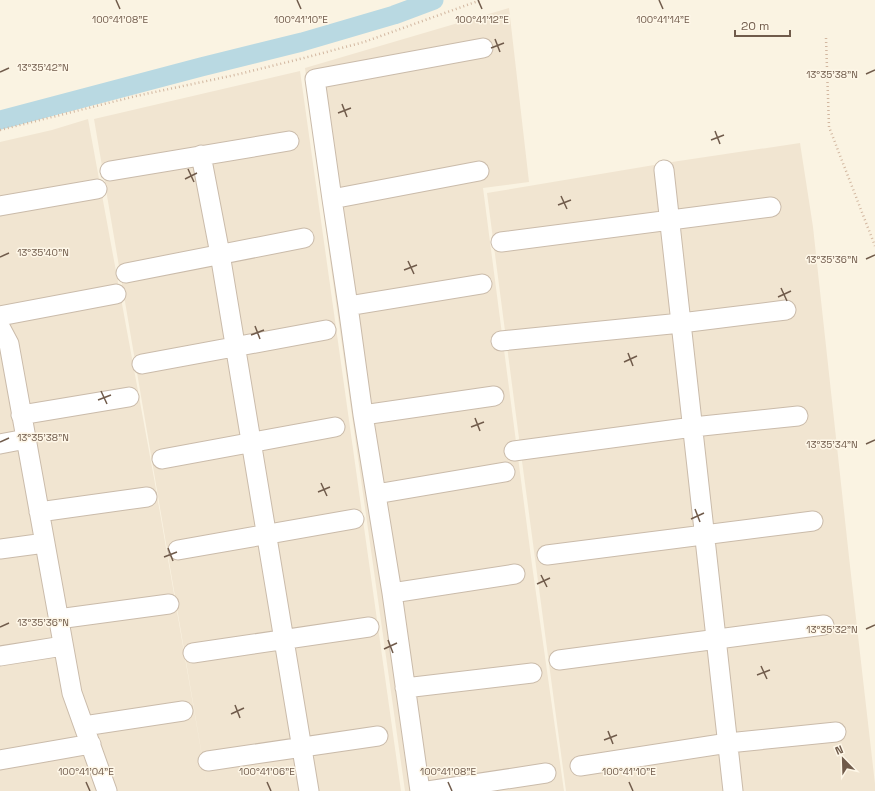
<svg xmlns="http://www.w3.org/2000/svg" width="875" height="791" viewBox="0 0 875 791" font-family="'Space Grotesk',sans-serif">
  <rect width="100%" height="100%" fill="#faf3e2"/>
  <!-- residential -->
  <path fill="#f1e5d1" d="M509,8l20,174 -46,6 49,377 32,226h-159l-74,-524 -26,-199z
    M300,71l101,720h-193l-114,-672z
    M88,119l66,359 54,313h-208v-649l52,-12z
    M800,143l13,84 37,339 25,218v7h-309l-46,-345 -33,-253 185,-31z"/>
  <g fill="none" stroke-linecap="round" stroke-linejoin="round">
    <!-- canal -->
    <path stroke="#b9d9e2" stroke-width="19" d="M0,120l201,-53 101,-25 92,-27 40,-15"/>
    <defs>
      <path id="minor" d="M201,155l19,99 89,537
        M664,170l69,621
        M110,171l179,-30
        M332,199l147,-28
        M0,206l97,-17
        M501,242l270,-35
        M126,273l178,-35
        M348,306l134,-22
        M0,316l116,-22
        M0,327l9,17 63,349 35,98
        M501,341l180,-18 105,-13
        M142,364l184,-34
        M21,415l108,-18
        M363,415l131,-19
        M0,444l26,-5
        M514,451l179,-24 105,-11
        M162,459l173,-32
        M376,494l129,-22
        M39,512l108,-15
        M0,549l45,-6
        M178,550l176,-31
        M547,555l266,-34
        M392,593l123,-19
        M58,619l111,-15
        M193,653l176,-26
        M0,656l63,-10
        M559,660l265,-35
        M405,688l127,-15
        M84,726l99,-15
        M0,760l91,-16
        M208,761l170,-25
        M580,766l148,-23 108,-11
        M420,791l-28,-198 -29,-178 -15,-109 -16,-107 -17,-120 168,-31
        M428,791l118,-18"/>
    </defs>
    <!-- minor casing -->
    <use href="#minor" stroke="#cabbaa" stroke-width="21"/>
    <!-- path -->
    <path stroke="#d2b7a0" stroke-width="2.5" stroke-dasharray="1 3" stroke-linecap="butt" d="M826,38l3,89 46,119
      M0,130l136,-34 99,-21 69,-17 60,-16 117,-42"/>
    <!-- minor -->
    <use href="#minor" stroke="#fff" stroke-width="19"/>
  </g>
  <!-- ticks -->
  <path fill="none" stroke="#705b4b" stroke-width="1.5" d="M116,0l4,9M297,0l4,9M478,0l4,9M659,0l4,9M495,39l5,13M491,48l13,-5M0,72l9,-4M866,74l9,-4M342,104l5,13M338,113l13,-5M715,131l5,13M711,140l13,-5M188,169l6,13M185,179l12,-6M561,196l6,13M558,205l13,-5M0,257l9,-4M866,259l9,-4M408,261l6,13M404,270l13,-5M781,288l6,13M778,297l13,-6M255,326l5,13M251,335l13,-5M628,353l5,13M624,362l13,-6M101,391l6,13M98,400l13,-5M475,418l5,13M471,427l13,-5M0,442l9,-4M866,444l9,-4M321,483l6,13M318,492l12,-5M695,509l5,13M691,519l13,-6M168,548l5,13M164,557l13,-5M541,575l6,12M537,584l13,-6M0,627l9,-4M866,629l9,-4M388,640l5,13M384,649l13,-6M761,666l6,13M757,675l13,-5M235,705l5,13M231,714l13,-6M608,731l5,13M604,740l13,-5M86,782l4,9M267,782l4,9M448,782l4,9M629,782l4,9"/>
  <g font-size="10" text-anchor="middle" fill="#705b4b" stroke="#fef7e8" stroke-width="3" stroke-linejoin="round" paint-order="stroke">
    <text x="120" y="23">100°41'08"E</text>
    <text x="301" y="23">100°41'10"E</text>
    <text x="482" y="23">100°41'12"E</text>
    <text x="663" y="23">100°41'14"E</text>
    <text x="43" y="71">13°35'42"N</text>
    <text x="832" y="78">13°35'38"N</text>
    <text x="43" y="256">13°35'40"N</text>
    <text x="832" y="263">13°35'36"N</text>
    <text x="43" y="441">13°35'38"N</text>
    <text x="832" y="448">13°35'34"N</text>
    <text x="43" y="626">13°35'36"N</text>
    <text x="832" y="633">13°35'32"N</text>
    <text x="86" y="775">100°41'04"E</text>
    <text x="267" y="775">100°41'06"E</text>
    <text x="448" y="775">100°41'08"E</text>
    <text x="629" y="775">100°41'10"E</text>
  </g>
  <!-- north arrow -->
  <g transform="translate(843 759) rotate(337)" stroke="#fef7e8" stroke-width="3" paint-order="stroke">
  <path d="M0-3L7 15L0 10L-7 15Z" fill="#705b4b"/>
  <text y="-6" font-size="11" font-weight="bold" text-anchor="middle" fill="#705b4b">N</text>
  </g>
  <!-- scale -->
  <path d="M735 30v6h55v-6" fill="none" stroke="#705b4b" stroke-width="2"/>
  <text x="741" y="30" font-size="12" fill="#705b4b" stroke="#fef7e8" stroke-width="3" paint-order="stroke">20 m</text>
</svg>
